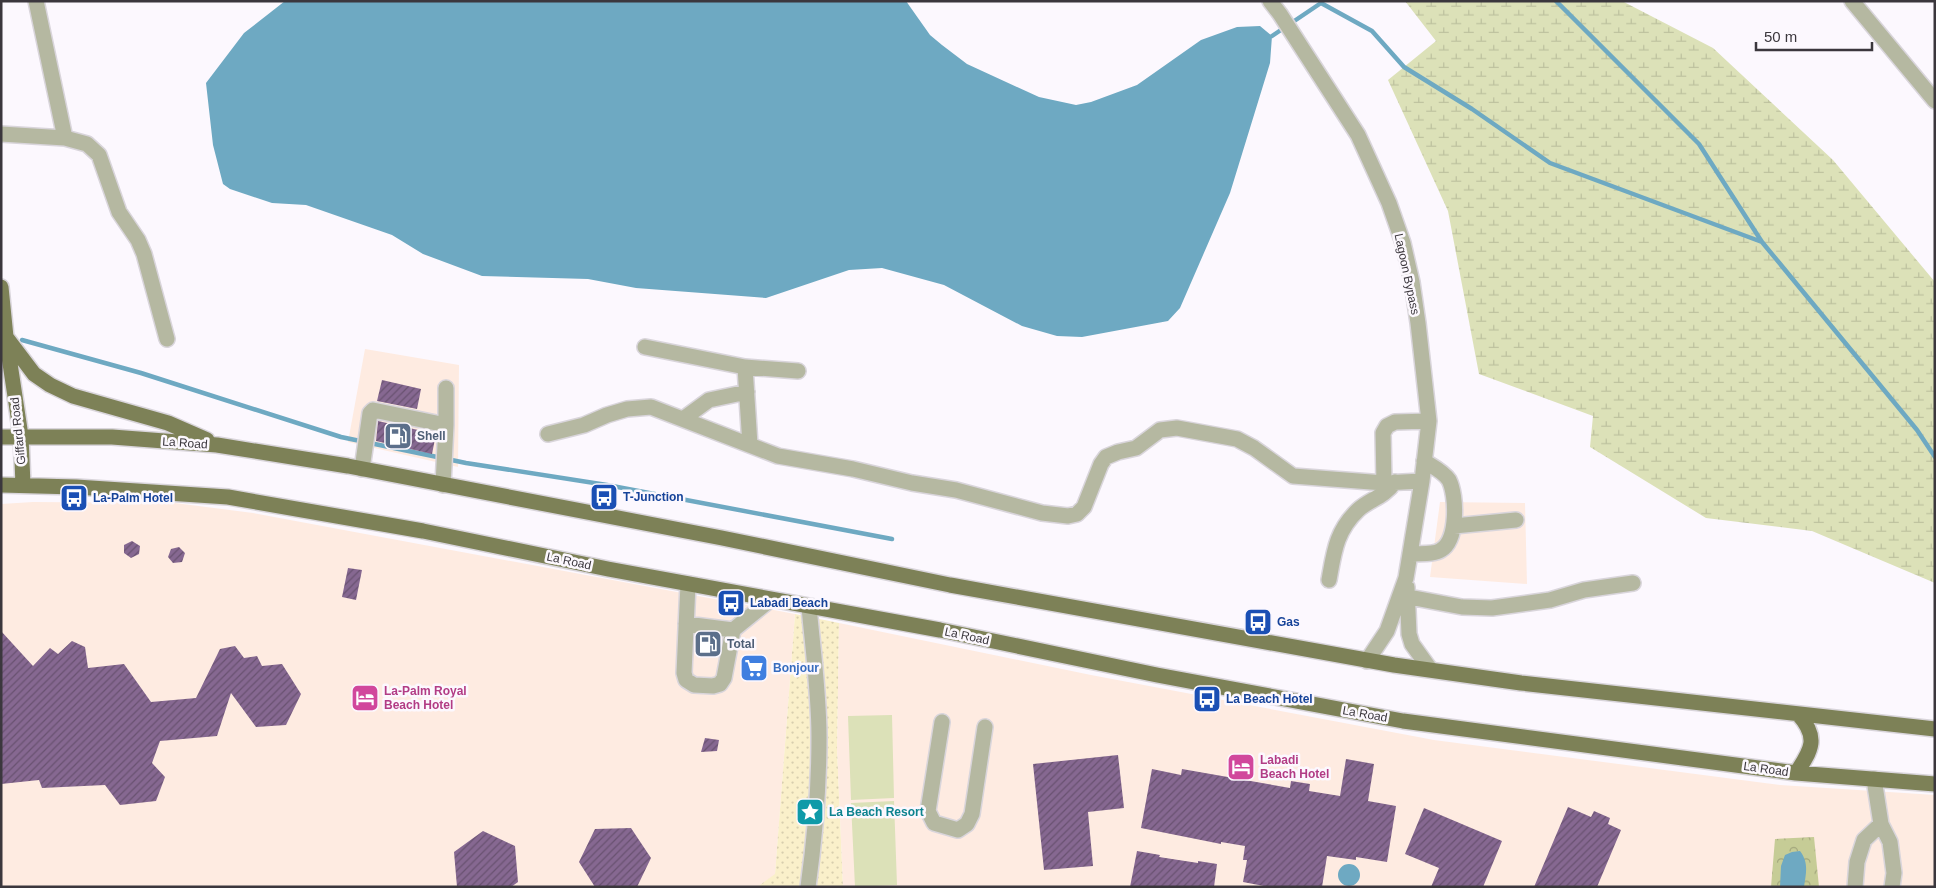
<svg xmlns="http://www.w3.org/2000/svg" width="1936" height="888" viewBox="0 0 1936 888" font-family="Arial,sans-serif">
  <defs>
    <pattern id="forest-crowns" width="20" height="18" patternUnits="userSpaceOnUse" patternTransform="scale(1.25)"><rect width="20" height="18" fill="#c6cc96"/><path d="M2 6a3 3 0 1 1 6 0M12 15a3 3 0 1 1 6 0" fill="none" stroke="#a2a67c"/></pattern>
    <pattern id="wetland-marsh" width="20" height="14" patternUnits="userSpaceOnUse" patternTransform="scale(1.25)"><rect width="20" height="14" fill="#dce1b8"/><path d="M1 5h8M5 5V1M11 12h8M15 12V8" fill="none" stroke="#bec29f"/></pattern>
    <pattern id="sand-dots" width="8" height="8" patternUnits="userSpaceOnUse" patternTransform="scale(1.25)"><rect width="8" height="8" fill="#faf0ca"/><path d="M2 2h.1M6 6h.1" fill="none" stroke="#d7ceae" stroke-width="1.8" stroke-linecap="round"/></pattern>
    <pattern id="building-hatch" width="6" height="6" patternUnits="userSpaceOnUse" patternTransform="scale(1.25)"><rect width="6" height="6" fill="#866891"/><path d="M-1 1l2-2M0 6l6-6M5 7l2-2" fill="none" stroke="#695271"/></pattern>
  </defs>
  <rect width="100%" height="100%" fill="#fcf8fe"/>
  <!-- commercial -->
  <path fill="#feebe1" d="M365,349l94,16 -1,102 -110,-25z
    M33,502l142,1 78,10 542,101 -20,261 -18,12h-756v-383z
    M1440,502l85,1 2,81 -97,-7z
    M839,623l252,52 343,65 346,45 155,10v92h-1092l-6,-138z"/>
  <!-- forest -->
  <path fill="url(#forest-crowns)" d="M1814,837l5,50h-48l4,-48z"/>
  <!-- wetland -->
  <path fill="url(#wetland-marsh)" d="M1405,1h217l91,47 120,112 102,122v301l-123,-52 -106,-13 -116,-71 3,-31 -114,-42 -31,-163 -60,-131 48,-39z"/>
  <!-- sand -->
  <path fill="url(#sand-dots)" d="M795,614l44,9 -2,126 6,138h-86l18,-13z"/>
  <!-- pitch -->
  <path fill="#dce1b8" d="M892,715l2,83 -43,2 -3,-84z
    M894,801l3,84 -42,2 -4,-84z"/>
  <!-- water -->
  <path fill="#6ea9c2" d="M285,1h621l24,34 12,10 25,19 72,33 37,8 15,-3 46,-17 64,-45 36,-13 23,-1 12,10 -2,27 -40,130 -50,115 -12,13 -86,16 -25,-1 -35,-10 -78,-41 -62,-17 -33,2 -83,28 -130,-10 -48,-9 -106,-3 -59,-22 -31,-19 -86,-30 -34,-2 -42,-14 -7,-5 -10,-39 -7,-62 38,-50z
    M1800,851c9,12 6,22 4,36h-24l1,-21 4,-11 7,-3z
    M1338 875a11 11 0 1 1 22 0a11 11 0 1 1-22 0Z"/>
  <g fill="none" stroke-linecap="round" stroke-linejoin="round">
    <!-- stream -->
    <path stroke="#6ea9c2" stroke-width="4.5" d="M1556,1l143,143 63,98
      M1272,36l49,-33 51,28 32,36 68,42 78,54 212,79 155,188 18,27
      M22,340l119,33 200,64 125,26 141,22 285,54"/>
  </g>
  <!-- building -->
  <path fill="url(#building-hatch)" d="M382,380l39,9 -4,20 -40,-8z
    M378,421l58,13 -4,20 -56,-13z
    M132,541l8,5 -1,8 -8,4 -7,-5v-8z
    M179,547l6,6 -3,9 -9,1 -5,-6 3,-8z
    M348,568l14,2 -6,30 -14,-3z
    M1,631l32,35 17,-18 8,6 14,-13 13,6 3,21 36,-4 27,38 45,-4 24,-49 15,-3 9,12 13,-2 5,10 20,-2 19,30 -15,31 -30,2 -25,-34 -14,43 -57,5 -8,22 13,14 -9,24 -36,4 -15,-20 -63,3 -3,-8 -38,4z
    M705,738l14,2 -2,11 -16,1z
    M1118,755l6,53 -36,4 5,54 -49,4 -11,-106z
    M1346,759l28,5 -6,37 28,5 -9,56 -31,-5v3l-29,-4 -5,31h-53l-26,-5 4,-22h-4l2,-14 -24,-4v2l-80,-16 11,-59 29,6 1,-6 108,19 1,-7 19,3 -1,7 31,5z
    M1568,807l23,10 3,-6 16,7 -2,6 13,6 -24,57h-63z
    M1424,808l78,33 -19,46h-52l8,-19 -34,-14z
    M631,828l20,30 -14,29h-42l-16,-25 16,-33z
    M483,831l32,15 3,36 -7,5h-54l-3,-35z
    M1137,851l23,4 -1,2 39,6v-2l19,3 -3,23h-84z"/>
  <g fill="none" stroke-linecap="round" stroke-linejoin="round">
    <defs>
      <path id="minor" d="M36,1l29,137
        M1270,1l10,13 78,121 31,68 14,40 9,39 6,41 11,98 -7,60 -16,97 -19,53 -20,30
        M1852,1l83,100
        M1,134l64,4 22,6 12,11 20,57 19,28 6,14 23,85
        M645,347l100,20
        M446,388v37
        M683,419l26,-19 38,-8
        M548,434l36,-9 23,-10 20,-6 24,-2 127,49 75,13 59,14 44,7 86,23 26,3 9,-2 7,-7 17,-43 5,-7 12,-5 18,-4 24,-18 17,-2 60,11 17,9 39,28 91,7 38,-2
        M750,445l-5,-78 53,4
        M362,469l8,-56 3,-3 73,15 -3,60
        M1384,483l-1,-50 4,-7 8,-4 34,-1
        M1454,526l62,-6
        M1410,554c9,-1 24,1 31,-4 17,-10 16,-54 8,-70 -5,-8 -17,-14 -25,-19
        M1329,580c5,-28 7,-49 29,-70 12,-11 25,-12 37,-28
        M688,584l-4,89 2,7 8,5 19,1 7,-2 4,-6 9,-48 37,-30
        M1407,587l2,47 3,10 18,25
        M1409,597l53,10 30,1 58,-8 34,-10 49,-7
        M686,624l47,6
        M942,722l-14,89 6,12 24,7 9,-6 5,-10 13,-87
        M1874,779l7,45 9,18 4,31 -2,14
        M808,887c7,-50 11,-100 11,-150 0,-43 -6,-87 -10,-130
        M1855,887l2,-25 7,-22 17,-16"/>
      <path id="major" d="M1,287l5,50 15,99 2,49
        M6,337l28,37 16,11 23,11 95,27 39,17
        M1,437h111l105,8 131,21 374,72 228,47 444,80 127,18 414,46
        M1,485l75,2 152,10 195,34 185,38 332,61 217,45 246,46 393,52 139,11
        M1796,773c16,-23 23,-36 2,-59"/>
    </defs>
    <!-- minor casing -->
    <use href="#minor" stroke="#d9d5db" stroke-width="18"/>
    <!-- major casing -->
    <use href="#major" stroke="#d9d5db" stroke-width="18"/>
    <!-- minor -->
    <use href="#minor" stroke="#b5b8a1" stroke-width="15"/>
    <!-- major -->
    <use href="#major" stroke="#7d8157" stroke-width="15"/>
  </g>
  <!-- icons -->
  <defs>
    <symbol id="fuel-square" viewBox="-11 -11 22 22"><rect x="-9" y="-9" width="18" height="18" rx="4" fill="#5c6f8a" stroke="#fcf8fe"/><path d="M-5.5-6h7V0h2V4h1.3V-2.5L3-4.5l.8-.8L6-3V5H2.5V1h-1V6h-7ZM-4.2-4.7v3.2H.2V-4.7Z" fill="#fff"/></symbol>
    <symbol id="bus-square" viewBox="-11 -11 22 22"><rect x="-9" y="-9" width="18" height="18" rx="4" fill="#1a4fb4" stroke="#fcf8fe"/><path d="M-5-6H5V4H4V6H2V4H-2V6H-4V4H-5ZM-3.5-4V0h7V-4ZM-3.5 1.2v1.5H-2V1.2ZM2 1.2v1.5H3.5V1.2Z" fill="#fff"/></symbol>
    <symbol id="supermarket-square" viewBox="-11 -11 22 22"><rect x="-9" y="-9" width="18" height="18" rx="4" fill="#3f7fe0" stroke="#fcf8fe"/><path d="M-6-5.5h2.5l.6 2H6L4.5 2H-2.5L-4.4-4H-6ZM-1.5 3.2a1.3 1.3 0 1 0 .1 0ZM3 3.2a1.3 1.3 0 1 0 .1 0Z" fill="#fff"/></symbol>
    <symbol id="hotel-square" viewBox="-11 -11 22 22"><rect x="-9" y="-9" width="18" height="18" rx="4" fill="#d1479c" stroke="#fcf8fe"/><path d="M-6-4.5h1.5V1H6V5H4.5V3h-9V5H-6ZM-4 0a1.8 1.8 0 1 1 3.6 0ZM.5 0V-2.5h3Q6-2.5 6 0Z" fill="#fff"/></symbol>
    <symbol id="sight-square" viewBox="-11 -11 22 22"><rect x="-9" y="-9" width="18" height="18" rx="4" fill="#0f9aa8" stroke="#fcf8fe"/><path d="M0-6L1.8-2.2L6-1.7L2.9 1.2L3.7 5.4L0 3.3L-3.7 5.4L-2.9 1.2L-6-1.7L-1.8-2.2Z" fill="#fff"/></symbol>
  </defs>
  <g fill-rule="evenodd">
    <use href="#fuel-square" x="382" y="420" width="32" height="32"/>
    <use href="#bus-square" x="588" y="481" width="32" height="32"/>
    <use href="#bus-square" x="58" y="482" width="32" height="32"/>
    <use href="#bus-square" x="715" y="587" width="32" height="32"/>
    <use href="#bus-square" x="1242" y="606" width="32" height="32"/>
    <use href="#fuel-square" x="692" y="628" width="32" height="32"/>
    <use href="#supermarket-square" x="738" y="652" width="32" height="32"/>
    <use href="#hotel-square" x="349" y="682" width="32" height="32"/>
    <use href="#bus-square" x="1191" y="683" width="32" height="32"/>
    <use href="#hotel-square" x="1225" y="751" width="32" height="32"/>
    <use href="#sight-square" x="794" y="796" width="32" height="32"/>
  </g>
  <g text-anchor="middle" stroke-width="5" stroke-linejoin="round" paint-order="stroke">
    <!-- street labels -->
    <g font-size="12" fill="#3b373d" stroke="#fcf8fe">
      <text transform="translate(1407 274) rotate(78)" y="4">Lagoon Bypass</text>
      <text transform="translate(18 431) rotate(-96)" y="4">Giffard Road</text>
      <text transform="translate(185 443) rotate(4)" y="4">La Road</text>
      <text transform="translate(569 561) rotate(12)" y="4">La Road</text>
      <text transform="translate(967 636) rotate(12)" y="4">La Road</text>
      <text transform="translate(1365 714) rotate(10)" y="4">La Road</text>
      <text transform="translate(1766 769) rotate(8)" y="4">La Road</text>
    </g>
    <!-- service labels -->
    <g font-size="12" font-weight="bold" fill="#4e5e75" stroke="#fcf8fe" text-anchor="start">
      <text x="417" y="440">Shell</text>
      <text x="727" y="648">Total</text>
    </g>
    <!-- transit labels -->
    <g font-size="12" font-weight="bold" fill="#164399" stroke="#fcf8fe" text-anchor="start">
      <text x="623" y="501">T-Junction</text>
      <text x="93" y="502">La-Palm Hotel</text>
      <text x="750" y="607">Labadi Beach</text>
      <text x="1277" y="626">Gas</text>
      <text x="1226" y="703">La Beach Hotel</text>
    </g>
    <!-- shop labels -->
    <g font-size="12" font-weight="bold" fill="#366cbe" stroke="#fcf8fe" text-anchor="start">
      <text x="773" y="672">Bonjour</text>
    </g>
    <!-- hotel labels -->
    <g font-size="12" font-weight="bold" fill="#b23c85" stroke="#fcf8fe" text-anchor="start">
      <text x="384" y="695">La-Palm Royal<tspan x="384" dy="14">Beach Hotel</tspan></text>
      <text x="1260" y="764">Labadi<tspan x="1260" dy="14">Beach Hotel</tspan></text>
    </g>
    <!-- culture labels -->
    <g font-size="12" font-weight="bold" fill="#0d838f" stroke="#fcf8fe" text-anchor="start">
      <text x="829" y="816">La Beach Resort</text>
    </g>
  </g>
  <!-- border -->
  <rect width="1936" height="888" fill="none" stroke="#3b373d" stroke-width="5"/>
  <!-- scale -->
  <path d="M1756 42v8h116v-8" fill="none" stroke="#3b373d" stroke-width="2.5"/>
  <text x="1764" y="42" font-size="15" fill="#3b373d" stroke="#fcf8fe" stroke-width="4" paint-order="stroke">50 m</text>
</svg>
